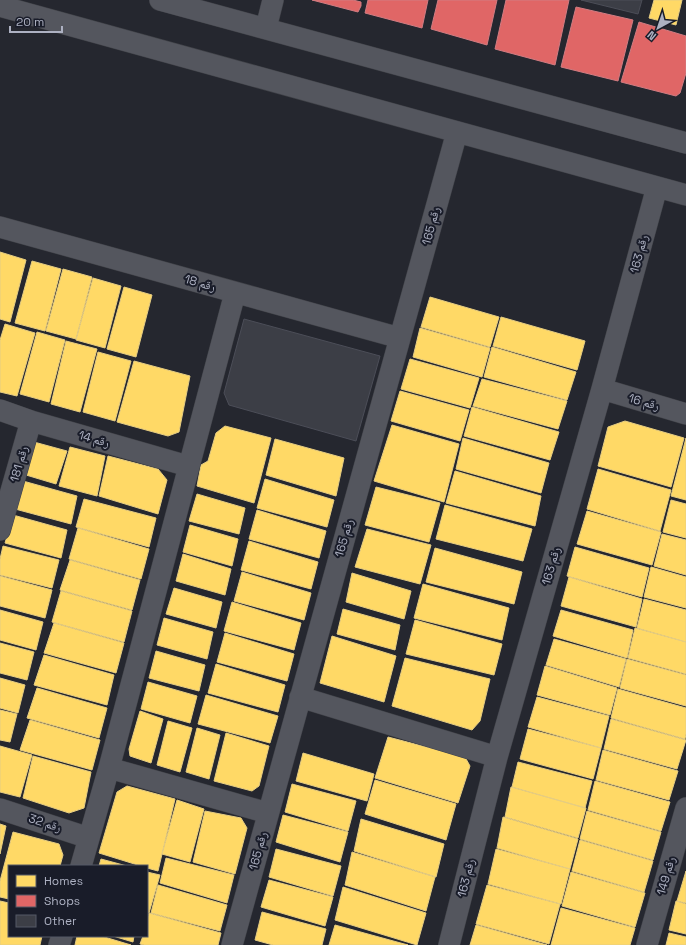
<svg xmlns="http://www.w3.org/2000/svg" width="686" height="945" viewBox="0 0 686 945" font-family="'Space Grotesk','Noto Naskh Arabic',sans-serif">
  <rect width="100%" height="100%" fill="#25272f"/>
  <!-- homes -->
  <path fill="#ffd966" stroke="#e6cd82" d="M654,0h28l-6,25 -27,-7z
    M0,252l26,8 -16,62 -10,-3z
    M32,261l29,8 -16,62 -30,-8z
    M63,269l29,8 -16,62 -30,-8z
    M93,278l28,8 -16,62 -29,-8z
    M124,287l28,8 -16,62 -29,-8z
    M430,297l69,20 -9,30 -69,-20z
    M501,317l84,24 -8,29 -84,-24z
    M5,324l30,9 -18,63 -17,-4v-52z
    M420,328l70,20 -8,29 -69,-20z
    M37,332l28,8 -16,62 -29,-8z
    M66,341l31,8 -17,63 -29,-8z
    M492,347l84,25 -9,28 -83,-23z
    M98,352l33,9 -16,60 -32,-9z
    M410,359l69,19 -9,30 -69,-19z
    M134,361l56,15 -11,56 -11,4 -51,-14z
    M482,379l85,22 -9,28 -85,-23z
    M400,391l69,19 -9,31 -69,-20z
    M472,407l87,25 -9,28 -86,-24z
    M625,421l59,17 -13,49 -73,-21 10,-39z
    M392,425l67,19 -15,58 -70,-21z
    M225,426l46,12 -17,65 -57,-17 4,-21 7,-4 8,-28z
    M463,438l86,25 -8,30 -85,-24z
    M686,438v62l-15,-4z
    M275,439l69,19 -8,38 -70,-21z
    M34,442l33,9 -11,33 -30,-9z
    M70,447l35,9 -8,40 -38,-10z
    M108,456l50,13 9,11 -9,34 -59,-18z
    M598,469l73,21 -11,41 -73,-22z
    M455,471l86,25 -6,30 -89,-23z
    M265,479l69,21 -7,27 -70,-19z
    M23,481l54,15 -6,28 -56,-15z
    M376,487l64,16 -11,39 -64,-17z
    M197,494l48,14 -6,26 -50,-13z
    M84,499l72,19 -7,29 -73,-20z
    M671,500l15,4v34l-23,-6z
    M445,505l87,24 -9,32 -87,-22z
    M257,510l69,21 -7,27 -70,-19z
    M587,511l74,21 -9,33 -75,-21z
    M13,515l54,15 -6,28 -56,-15z
    M190,525l48,14 -6,27 -49,-14z
    M78,528l71,21 -8,30 -72,-20z
    M367,529l64,16 -11,39 -65,-17z
    M662,534l24,6v35l-32,-9z
    M249,541l69,21 -7,27 -70,-19z
    M3,546l56,14 -7,28 -52,-13v-16z
    M575,547l74,21 -7,29 -75,-21z
    M435,548l87,24 -8,32 -88,-22z
    M183,554l48,15 -6,26 -49,-14z
    M70,560l70,20 -8,30 -72,-20z
    M651,567l35,10v31l-42,-11z
    M242,572l69,21 -7,27 -70,-19z
    M352,573l59,18 -7,28 -58,-17z
    M0,576l52,14 -7,28 -45,-12z
    M569,577l73,22 -6,28 -75,-21z
    M423,584l86,24 -7,32 -88,-22z
    M174,588l48,14 -6,26 -50,-14z
    M61,591l71,20 -8,31 -72,-20z
    M644,599l42,11v32l-49,-14z
    M232,602l69,21 -7,27 -70,-19z
    M343,609l57,16 -5,25 -58,-16z
    M0,610l43,12 -7,28 -36,-10z
    M561,610l72,20 -6,28 -74,-22z
    M164,618l49,14 -6,27 -50,-14z
    M415,620l87,24 -8,31 -88,-21z
    M54,623l70,20 -8,30 -72,-20z
    M635,628l51,14v32l-58,-16z
    M225,633l69,21 -7,27 -70,-19z
    M332,636l64,20 -12,46 -64,-19z
    M554,639l72,20 -7,28 -73,-22z
    M0,643l34,9 -7,28 -27,-7z
    M156,651l49,14 -6,26 -50,-13z
    M44,655l70,20 -7,30 -73,-20z
    M405,658l85,21 -10,42 -8,9 -80,-24z
    M627,659l59,16v31l-66,-18z
    M216,664l69,21 -7,27 -70,-19z
    M545,666l72,22 -7,27 -73,-20z
    M0,678l25,7 -7,28 -18,-5z
    M148,682l49,14 -7,27 -49,-14z
    M37,688l70,20 -8,30 -72,-20z
    M618,689l68,19v26l-1,5 -74,-21z
    M206,695l72,21 -8,27 -72,-19z
    M537,697l72,19 -8,32 -73,-21z
    M0,710l17,4 -7,28 -10,-2z
    M140,711l23,8 -12,44 -21,-7 -1,-7z
    M611,719l75,21 -9,29 -73,-20z
    M30,720l70,20 -8,30 -72,-20z
    M168,721l24,7 -12,44 -23,-7z
    M197,728l23,7 -11,44 -23,-7z
    M528,729l73,19 -8,31 -73,-20z
    M226,733l43,13 -10,40 -7,5 -38,-10z
    M388,737l77,20 5,9 -12,37 -83,-25z
    M0,746l32,9 -12,42 -20,-5z
    M603,750l75,21 -9,29 -73,-20z
    M303,753l71,21 -7,27 -71,-20z
    M33,756l58,16 -7,36 -15,5 -46,-15z
    M518,762l74,19 -7,27 -73,-21z
    M375,780l81,24 -10,36 -81,-26z
    M595,781l75,21 -9,29 -73,-21z
    M292,784l64,17 -8,30 -63,-19z
    M127,786l48,13 -17,72 -11,-3v-2h-6l-42,-13 18,-61z
    M511,787l75,21 -8,30 -73,-21z
    M177,800l27,9 -14,53 -28,-8z
    M205,811l36,7 6,10 -12,46 -42,-12z
    M587,811l74,21 -8,28 -73,-21z
    M283,815l65,17 -8,30 -64,-20z
    M503,817l75,22 -8,30 -73,-21z
    M361,819l83,25 -8,33 -82,-26z
    M0,824l6,2 -6,28z
    M13,832l46,12 4,11 -3,11h-51v33l-9,-2v-16z
    M580,840l73,21 -9,31 -72,-21z
    M276,849l65,17 -8,30 -64,-19z
    M496,849l74,20 -9,35 -73,-20z
    M352,852l83,25 -9,34 -81,-26z
    M166,858l68,17 -7,28 -67,-20z
    M101,859l26,7h-28z
    M686,871v32l-9,-2z
    M147,872l13,3 -11,38h-2z
    M571,872l74,21 -10,34 -73,-21z
    M269,880l64,17 -8,29 -64,-19z
    M158,885l69,20 -7,26 -69,-18z
    M487,885l73,19 -11,40 -73,-20z
    M343,887l83,26 -9,32 -82,-25z
    M0,901l9,2v33h33l-2,9h-40z
    M676,901l10,3v30l-17,-4z
    M561,908l74,20 -5,17h-79z
    M262,912l64,17 -4,16h-49l-18,-5z
    M149,913l72,20 -3,12h-74l-4,-1 3,-8h4v-16z
    M335,925l73,20h-79z
    M476,925l71,20h-77z
    M669,933l17,4v8h-20z
    M77,936h24l30,9h-56z
    M113,936h21l-1,6z"/>
  <!-- shops -->
  <path fill="#e06666" stroke="#d17c82" d="M312,0h41l8,2v4l-3,6z
    M368,0h60l-6,28 -57,-15z
    M438,0h59l-10,45 -56,-16z
    M506,0h63l-14,65 -60,-16z
    M576,7l57,13 -15,61 -57,-14z
    M639,22l47,14v37l-6,20 -4,3 -55,-14z"/>
  <!-- building -->
  <path fill="#3c3e46" stroke="#4c4e58" d="M581,0h61l-4,14z
    M244,319l136,37 -24,85 -127,-36 -5,-12z"/>
  <g fill="none" stroke-linecap="round" stroke-linejoin="round">
    <defs>
      <path id="minor" d="M160,0l526,143
        M0,6l686,189
        M266,28l7,-28
        M0,227l400,111
        M602,389l84,25
        M0,410l31,11 157,45
        M0,530l31,-109
        M300,697l197,60
        M109,768l159,45
        M0,809l89,29
        M81,866l28,-98 126,-475
        M59,945l3,-9
        M232,945l225,-813
        M449,945l48,-188 105,-368 55,-202
        M647,945l39,-137"/>
    </defs>
    <!-- minor casing -->
    <use href="#minor" stroke="#404248" stroke-width="22"/>
    <!-- minor -->
    <use href="#minor" stroke="#54565e" stroke-width="21"/>
  </g>
  <g text-anchor="middle" stroke-width="4" stroke-linejoin="round" paint-order="stroke">
    <!-- street labels -->
    <g font-size="12" fill="#adb1c2" stroke="#191c29">
      <text transform="translate(431 226) rotate(-75)" y="4">رقم 165</text>
      <text transform="translate(639 254) rotate(-75)" y="4">رقم 163</text>
      <text transform="translate(200 283) rotate(16)" y="4">رقم 18</text>
      <text transform="translate(644 402) rotate(16)" y="4">رقم 16</text>
      <text transform="translate(94 439) rotate(16)" y="4">رقم 14</text>
      <text transform="translate(19 464) rotate(-74)" y="4">رقم 181</text>
      <text transform="translate(344 538) rotate(-74)" y="4">رقم 165</text>
      <text transform="translate(551 566) rotate(-74)" y="4">رقم 163</text>
      <text transform="translate(45 823) rotate(18)" y="4">رقم 32</text>
      <text transform="translate(258 851) rotate(-75)" y="4">رقم 165</text>
      <text transform="translate(666 876) rotate(-74)" y="4">رقم 149</text>
      <text transform="translate(466 878) rotate(-76)" y="4">رقم 163</text>
    </g>
  </g>
  <!-- legend -->
  <rect x="8" y="865" width="140" height="72" fill="#191c29" stroke="#545866"/>
  <rect x="16" y="875" width="20" height="12" fill="#ffd966" stroke="#545866"/>
  <text x="44" y="885" font-size="12" fill="#adb1c2">Homes</text>
  <rect x="16" y="895" width="20" height="12" fill="#e06666" stroke="#545866"/>
  <text x="44" y="905" font-size="12" fill="#adb1c2">Shops</text>
  <rect x="16" y="915" width="20" height="12" fill="#3c3e46" stroke="#545866"/>
  <text x="44" y="925" font-size="12" fill="#adb1c2">Other</text>
  <!-- north arrow -->
  <g transform="translate(658 28) rotate(220)" stroke="#191c29" stroke-width="3" paint-order="stroke">
  <path d="M0-3L7 15L0 10L-7 15Z" fill="#adb1c2"/>
  <text y="-6" font-size="11" font-weight="bold" text-anchor="middle" fill="#adb1c2">N</text>
  </g>
  <!-- scale -->
  <path d="M10 26v6h52v-6" fill="none" stroke="#adb1c2" stroke-width="2"/>
  <text x="16" y="26" font-size="12" fill="#adb1c2" stroke="#191c29" stroke-width="3" paint-order="stroke">20 m</text>
</svg>
